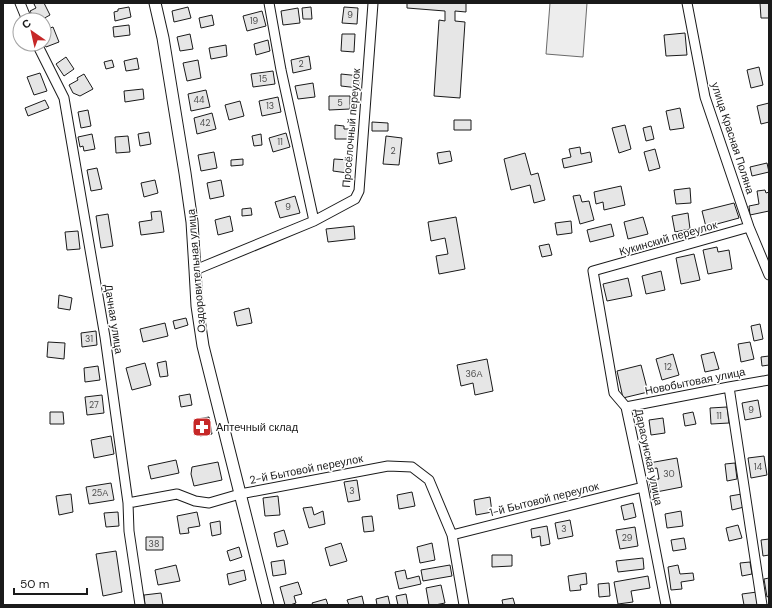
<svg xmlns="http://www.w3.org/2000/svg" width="772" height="608" viewBox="0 0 772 608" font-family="'DM Sans',sans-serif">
  <rect width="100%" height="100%" fill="#fff"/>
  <!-- built -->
  <path fill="#ededed" stroke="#6a6a6a" d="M550,3h37l-4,54 -37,-3z"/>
  <!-- building -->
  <path fill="#e6e6e6" stroke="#1a1a1a" d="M37,3h7l6,12 -9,5h-6l-5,-9 6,-3 -2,-4z
    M407,3h59v9l-11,-1v10l10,1 -5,76 -26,-2 5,-76 6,1v-10l-38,-3z
    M760,3h9v15h-8z
    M129,7l2,10 -16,4 -1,-9 4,-1v-2z
    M188,7l3,11 -17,4 -2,-11z
    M311,7l1,12h-9l-1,-11z
    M344,7l14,1 -1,16 -15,-1z
    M298,8l2,15 -17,2 -2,-14z
    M262,11l4,15 -19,5 -4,-15z
    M212,15l2,10 -13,3 -2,-10z
    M129,25l1,10 -16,2 -1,-10z
    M53,27l6,15 -13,5 -2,-4v-13z
    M685,33l2,22 -21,1 -2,-21z
    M190,34l3,15 -13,2 -3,-14z
    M342,34h13l-1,18 -13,-1z
    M268,40l2,11 -14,4 -2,-11z
    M226,45l1,11 -16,3 -2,-11z
    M309,56l2,13 -18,4 -2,-13z
    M66,57l8,12 -10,7 -8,-12z
    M137,58l2,11 -13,2 -2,-10z
    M112,60l2,7 -8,2 -2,-7z
    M198,60l3,18 -14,3 -4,-18z
    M759,67l4,18 -12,3 -4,-18z
    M273,71l2,13 -22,3 -2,-13z
    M40,73l7,18 -13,4 -7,-18z
    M84,74l9,15 -13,7 -7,-3 -4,-8 9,-5 -1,-2z
    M341,74l19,2 -1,12 -18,-2z
    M313,83l2,14 -17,2 -3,-13z
    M143,89l1,10 -19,3 -1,-11z
    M206,90l4,17 -19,4 -3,-17z
    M329,96h21v13l-21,1z
    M278,97l3,15 -19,4 -3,-15z
    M45,100l4,8 -21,8 -3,-8z
    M240,101l4,15 -15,4 -4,-15z
    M769,103v19l-8,2 -4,-18z
    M680,108l4,20 -14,2 -4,-19z
    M88,110l3,16 -10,2 -3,-16z
    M212,113l4,16 -19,5 -3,-16z
    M454,120h17v10h-17z
    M372,122l16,1v8h-16z
    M335,125l9,1v3h5l-1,10h-13z
    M625,125l6,24 -12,4 -7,-25z
    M651,126l3,13 -8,2 -3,-13z
    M149,132l2,12 -11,2 -2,-12z
    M286,133l4,14 -17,5 -4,-14z
    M92,134l3,15 -11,2 -1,-5 -3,1 -2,-10z
    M261,134l1,11 -8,1 -2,-10z
    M128,136l2,16 -14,1 -1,-16z
    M386,136l16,2 -3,27 -16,-1z
    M580,147l1,7 9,-2 2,10 -28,6 -2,-9 9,-2 -2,-8z
    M655,149l5,19 -11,3 -5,-19z
    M450,151l2,10 -13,3 -2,-11z
    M214,152l3,16 -16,3 -3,-16z
    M525,153l6,22 7,-2 7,27 -11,3 -4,-18 -19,5 -7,-31z
    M243,159v6l-12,1v-6z
    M334,159l15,1 -1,13 -15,-2z
    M767,163l2,9 -17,4 -2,-9z
    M97,168l5,21 -11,2 -4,-21z
    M155,180l3,13 -14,4 -3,-14z
    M221,180l3,16 -14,3 -3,-16z
    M621,186l4,19 -21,5 -1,-8 -7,2 -2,-12z
    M690,188l1,15 -15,1 -2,-14z
    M765,190l1,3 3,-1v19l-19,4 -1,-9 10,-2 -2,-13z
    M580,195l2,7 7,-1 5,19 -14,4 -7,-28z
    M295,196l5,17 -20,5 -5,-16z
    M734,203l5,15 -33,9 -4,-16z
    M251,208l1,7 -10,1v-7z
    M161,211l3,21 -23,3 -2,-13 13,-2 -1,-8z
    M688,213l2,16 -15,3 -3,-16z
    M108,214l5,32 -12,2 -5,-32z
    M230,216l3,15 -15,4 -3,-15z
    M456,217l9,52 -26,5 -3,-18 12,-2 -3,-16 -14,3 -3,-19z
    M643,217l5,17 -20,5 -4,-17z
    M571,221l1,12 -15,2 -2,-12z
    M611,224l3,12 -24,6 -3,-12z
    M354,226l1,13 -27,3 -2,-13z
    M78,231l2,18 -13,1 -2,-18z
    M549,244l3,11 -10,2 -3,-11z
    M717,247l1,5 11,-2 3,19 -24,5 -5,-24z
    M694,254l6,26 -19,4 -5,-26z
    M661,271l4,19 -19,4 -4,-18z
    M628,278l4,18 -25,5 -4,-17z
    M59,295l13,3 -2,12 -12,-2z
    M249,308l3,15 -15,3 -3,-14z
    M186,318l2,7 -13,4 -2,-8z
    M165,323l3,13 -25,6 -3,-13z
    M760,324l3,15 -9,2 -3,-15z
    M96,331l1,14 -15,2 -1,-14z
    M48,342l17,1 -1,16 -17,-2z
    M750,342l4,17 -13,3 -3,-18z
    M714,352l5,17 -14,3 -4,-17z
    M673,354l6,21 -17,5 -6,-21z
    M769,356v9l-7,1 -1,-9z
    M487,359l6,32 -18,4 -2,-12 -12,3 -4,-21z
    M166,361l2,15 -8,1 -3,-14z
    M145,363l6,22 -19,5 -6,-22z
    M641,365l7,27 -25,6 -6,-27z
    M98,366l2,14 -15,2 -1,-14z
    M190,394l2,11 -11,2 -2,-11z
    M102,395l2,18 -17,2 -2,-18z
    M758,400l3,17 -16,3 -3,-17z
    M727,407l2,16 -18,1 -1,-16z
    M50,412h13l1,12h-14z
    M693,412l3,12 -11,2 -2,-12z
    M209,417l3,17 -12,2 -3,-17z
    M663,418l2,15 -14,2 -2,-15z
    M111,436l3,18 -20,4 -3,-18z
    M764,456l3,19 -16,3 -3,-20z
    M677,458l5,29 -31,6 -2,-13 10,-1 -2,-11 -7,1 -1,-6z
    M176,460l3,13 -28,6 -3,-13z
    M218,462l4,18 -28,6 -3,-12 1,-7z
    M735,463l2,16 -10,2 -2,-17z
    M357,480l3,20 -12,2 -4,-20z
    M111,483l3,17 -25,4 -3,-17z
    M412,492l3,14 -16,3 -2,-14z
    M71,494l2,18 -14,3 -3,-19z
    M742,494l2,13 -12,3 -2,-14z
    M278,496l2,19 -15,1 -2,-18z
    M490,497l2,15 -16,3 -2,-15z
    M633,503l3,14 -12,3 -3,-14z
    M312,507l2,8 9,-4 2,13 -16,4 -6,-20z
    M681,511l2,15 -16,2 -2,-14z
    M118,512l1,14 -13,1 -2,-14z
    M197,512l3,14 -12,2 1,5 -9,1 -3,-18z
    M372,516l2,15 -10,1 -2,-15z
    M570,520l3,16 -15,3 -3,-16z
    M220,521l1,13 -9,2 -2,-13z
    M738,525l4,13 -13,3 -3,-13z
    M547,526l3,18 -9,2 -1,-10 -8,2 -1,-9z
    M635,527l3,19 -18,3 -4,-19z
    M284,530l4,14 -11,3 -3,-14z
    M146,537h17v13h-17z
    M684,538l2,11 -13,2 -2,-11z
    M769,539v16l-6,1 -2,-16z
    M341,543l6,18 -17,5 -5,-18z
    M432,543l3,17 -15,3 -3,-16z
    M239,547l3,10 -12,4 -3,-10z
    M116,551l6,41 -19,4 -7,-42z
    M492,555h20v11l-20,1z
    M643,558l1,11 -26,3 -2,-11z
    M284,560l2,14 -13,2 -2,-14z
    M750,562l2,12 -10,2 -2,-13z
    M176,565l4,16 -22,4 -3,-15z
    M450,565l2,11 -29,5 -2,-11z
    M678,565l2,9 13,-1 1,7 -13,2 1,7 -11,1 -3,-23z
    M244,570l2,10 -17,5 -2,-11z
    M405,570l2,9 12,-3 2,8 -22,5 -4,-17z
    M586,573l1,11 -7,1 1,5 -11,1 -2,-15z
    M648,576l2,12 -19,3 2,11 -15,2 -4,-22z
    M769,578v18l-2,1 -3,-18z
    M298,582l4,12 -8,2 2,7 -6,2h-5l-5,-18z
    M609,583l1,13 -11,1 -1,-13z
    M441,585l4,18 -10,2h-6l-3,-17z
    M757,592l2,13h-15l-2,-11z
    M161,593l2,12h-18l-1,-10z
    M406,594l2,11h-10l-2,-9z
    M362,596l2,9h-15l-2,-5z
    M388,596l2,9h-13l-1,-6z
    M513,598l2,7h-12l-1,-5z
    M326,599l2,6h-15l-1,-2z"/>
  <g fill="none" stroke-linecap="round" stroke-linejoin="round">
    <defs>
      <path id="minor" d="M20,3l7,17
        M269,3l12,67 33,151
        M687,3l18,94 44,130 20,48
        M37,44l27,54 41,239 23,166 1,28 11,74
        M195,270l119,-49 41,-22 4,-8 14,-188
        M729,387l33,218
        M626,407l103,-20 40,-7
        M128,503l49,-9 18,7 14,2 31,-9 148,-28 24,1 17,13 23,55 12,70
        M452,535l191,-48
        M666,605l-23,-118 -17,-80 -12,-14 -21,-122 156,-44"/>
      <path id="tertiary" d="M155,3l8,35 22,135 7,49 3,48 2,36 6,40 65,259"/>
    </defs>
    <!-- minor casing -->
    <use href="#minor" stroke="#1a1a1a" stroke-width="11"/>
    <!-- tertiary casing -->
    <use href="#tertiary" stroke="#1a1a1a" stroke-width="13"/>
    <!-- minor -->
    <use href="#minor" stroke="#fff" stroke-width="9"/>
    <!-- tertiary -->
    <use href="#tertiary" stroke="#fff" stroke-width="11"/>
  </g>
  <!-- icons -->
  <defs>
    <symbol id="pharmacy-square" viewBox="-11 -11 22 22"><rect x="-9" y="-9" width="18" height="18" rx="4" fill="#c62828" stroke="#fff"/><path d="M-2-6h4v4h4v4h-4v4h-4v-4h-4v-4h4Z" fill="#fff"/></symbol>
  </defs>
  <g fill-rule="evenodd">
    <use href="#pharmacy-square" x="191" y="416" width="22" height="22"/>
  </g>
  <g text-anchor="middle" stroke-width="3" stroke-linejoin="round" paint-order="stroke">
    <!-- number labels -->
    <g font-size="9" fill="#4d4d4d">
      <text x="350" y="18">9</text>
      <text x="254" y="24">19</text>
      <text x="301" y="67">2</text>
      <text x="263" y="82">15</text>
      <text x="199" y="103">44</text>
      <text x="340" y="106">5</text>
      <text x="270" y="109">13</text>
      <text x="205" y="126">42</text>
      <text x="280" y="145">11</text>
      <text x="393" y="154">2</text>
      <text x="288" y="210">9</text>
      <text x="89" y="342">31</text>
      <text x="668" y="370">12</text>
      <text x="474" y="377">36А</text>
      <text x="94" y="408">27</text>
      <text x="751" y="413">9</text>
      <text x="719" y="419">11</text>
      <text x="758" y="470">14</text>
      <text x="669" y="477">30</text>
      <text x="352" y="494">3</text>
      <text x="100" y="496">25А</text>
      <text x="564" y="532">3</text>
      <text x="627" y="541">29</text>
      <text x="154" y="547">38</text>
    </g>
    <!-- street labels -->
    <g font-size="11" fill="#1a1a1a" stroke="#fff">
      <text transform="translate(351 128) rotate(-85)" y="4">Просёлочный переулок</text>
      <text transform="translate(733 138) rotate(72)" y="4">улица Красная Поляна</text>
      <text transform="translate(668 238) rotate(-16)" y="4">Кукинский переулок</text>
      <text transform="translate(196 271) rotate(-95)" y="4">Оздоровительная улица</text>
      <text transform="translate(114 319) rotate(81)" y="4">Дачная улица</text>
      <text transform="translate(695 381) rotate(-11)" y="4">Новобытовая улица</text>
      <text transform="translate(649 457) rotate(78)" y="4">Дарасунская улица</text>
      <text transform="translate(306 469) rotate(-11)" y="4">2-й Бытовой переулок</text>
      <text transform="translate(544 499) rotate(-14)" y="4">1-й Бытовой переулок</text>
    </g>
    <!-- poi labels -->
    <g font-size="11" fill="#1a1a1a" stroke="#fff" text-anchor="start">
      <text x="216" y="431">Аптечный склад</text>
    </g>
  </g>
  <!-- border -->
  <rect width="772" height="608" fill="none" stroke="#1a1a1a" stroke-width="8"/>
  <!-- north arrow -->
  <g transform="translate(32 32) rotate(326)"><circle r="19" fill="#ffffff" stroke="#a3a3a3"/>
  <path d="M0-3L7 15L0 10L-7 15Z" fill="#c62828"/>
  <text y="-6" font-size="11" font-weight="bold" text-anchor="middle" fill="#1a1a1a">С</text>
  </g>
  <!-- scale -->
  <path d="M14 588v6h73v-6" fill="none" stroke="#1a1a1a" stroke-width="2"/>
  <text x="20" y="588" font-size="12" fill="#1a1a1a" stroke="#ffffff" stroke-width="3" paint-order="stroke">50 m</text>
</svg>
